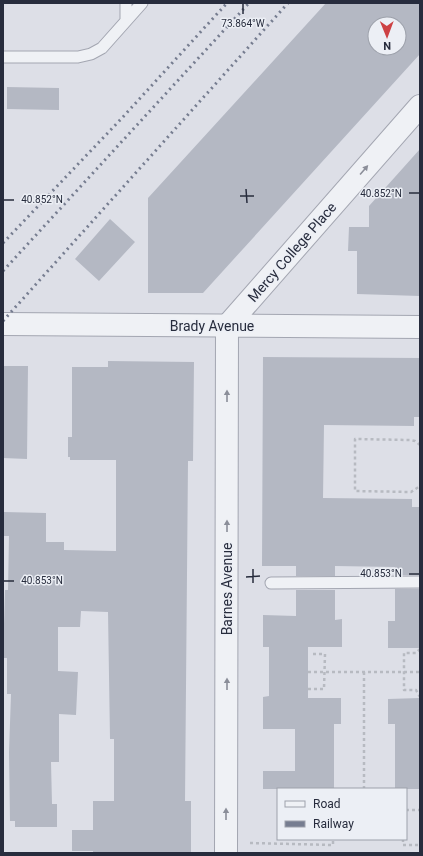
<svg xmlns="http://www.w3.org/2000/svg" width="423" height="856" viewBox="0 0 423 856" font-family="Roboto,sans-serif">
  <rect width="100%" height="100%" fill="#dddfe7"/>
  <!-- building -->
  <path fill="#b4b8c3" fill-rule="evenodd" d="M326,3h94v51l-217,239h-55v-95zM375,24h24v24h-24z
    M7,87l52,1v22l-52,-1z
    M420,149v147l-63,-2v-43h-9l1,-24h20v-21z
    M110,219l25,23 -36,39 -24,-22z
    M263,357l157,1v59h-6v9l-90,-1 -1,73 89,1v8h8v68h-25v-8l-60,-1v10h-39v-10h-34z
    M108,361l86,1 -1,99h-5l-3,340h6v52h-98v-2h-21v-21h21v-29h21v-62h-4l-2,-127 -27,-1 -1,16h-22v44l20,1 -2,43 -17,-1v48h-8l1,42h5v23h-42v-6h-5l-1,-69 2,-58h-4v-36h-4l2,-68h3l1,-54h-5v-24l42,1v29h18v8l52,1v-91h-46v-3h-2v-20h4v-70h36z
    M3,366h25l-1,93 -24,-1z
    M395,589h25v59h-32v-27h7z
    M296,590h39v30l7,-1v28h-34v51h33v26h-7v65h-71v-18h32v-42h-32v-32l6,-1v-49h-6v-32l33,1z
    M420,698v91h-25v-65h-7v-25z"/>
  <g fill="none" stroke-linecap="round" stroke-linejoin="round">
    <defs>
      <path id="service" d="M126,20v-17
        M3,57h75l13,-3 11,-6 40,-45
        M271,583l149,-1"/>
      <path id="minor" d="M3,324l417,3
        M226,853l1,-527 193,-220"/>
    </defs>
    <!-- service casing -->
    <use href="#service" stroke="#a3a6b1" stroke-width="13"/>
    <!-- minor casing -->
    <use href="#minor" stroke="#a3a6b1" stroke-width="24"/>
    <!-- path -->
    <path stroke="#b7bac1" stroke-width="2.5" stroke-dasharray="3 3" stroke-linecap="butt" d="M420,445l-5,-4 -5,-1 -55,-1v52l56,1 9,-6
      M420,649l-4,4h-12v37h12l4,7
      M308,672h112
      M308,689h16l1,-35h-13
      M364,789v-117
      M406,810h14
      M403,839v6h17
      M250,843l83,2v-6"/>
    <!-- service -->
    <use href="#service" stroke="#eff1f5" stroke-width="11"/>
    <!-- minor -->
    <use href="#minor" stroke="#eff1f5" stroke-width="22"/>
    <!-- rail -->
    <path stroke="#767d90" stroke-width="3" stroke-dasharray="2 4" stroke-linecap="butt" d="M3,243l119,-125 105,-115
      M3,271l246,-268
      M3,321l285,-318"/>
  </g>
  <!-- one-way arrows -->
  <defs><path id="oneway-solid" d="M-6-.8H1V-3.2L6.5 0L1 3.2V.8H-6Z"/></defs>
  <g fill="#8b8e99">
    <use href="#oneway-solid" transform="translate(364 170) rotate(-49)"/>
    <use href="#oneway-solid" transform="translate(227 396) rotate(-90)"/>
    <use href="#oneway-solid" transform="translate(227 526) rotate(-90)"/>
    <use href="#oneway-solid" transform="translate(227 684) rotate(-90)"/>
    <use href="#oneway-solid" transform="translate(226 814) rotate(-90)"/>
  </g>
  <!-- ticks -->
  <path fill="none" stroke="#272c3d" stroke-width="1.5" d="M243,4v10M246,189l1,14M409,193h10M240,196h14M4,200h10M253,569v14M409,574h10M246,577l14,-1M4,581h10"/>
  <g text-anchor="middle" stroke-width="3" stroke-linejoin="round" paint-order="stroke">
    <!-- street labels -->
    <g font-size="14" fill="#272c3d" stroke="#eceff5">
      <text transform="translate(292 252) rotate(-49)" y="5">Mercy College Place</text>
      <text x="212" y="331">Brady Avenue</text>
      <text transform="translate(227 589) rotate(-90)" y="5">Barnes Avenue</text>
    </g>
  </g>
  <g font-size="10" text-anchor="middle" fill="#272c3d" stroke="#eceff5" stroke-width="3" stroke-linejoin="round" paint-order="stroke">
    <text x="243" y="27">73.864°W</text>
    <text x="381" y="197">40.852°N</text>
    <text x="42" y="203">40.852°N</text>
    <text x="381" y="577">40.853°N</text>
    <text x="42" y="584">40.853°N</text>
  </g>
  <!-- border -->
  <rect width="423" height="856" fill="none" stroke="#272c3d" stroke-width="8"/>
  <!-- legend -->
  <rect x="277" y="788" width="130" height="52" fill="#eceff5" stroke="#9da1ab"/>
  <rect x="285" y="801" width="20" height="6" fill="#eff1f5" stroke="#9da1ab"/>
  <text x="313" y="808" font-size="12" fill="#272c3d">Road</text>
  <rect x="285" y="821" width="20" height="6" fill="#767d90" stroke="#9da1ab"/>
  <text x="313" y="828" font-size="12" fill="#272c3d">Railway</text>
  <!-- north arrow -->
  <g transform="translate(387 36) rotate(179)"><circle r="19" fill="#eceff5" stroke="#9da1ab"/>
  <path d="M0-3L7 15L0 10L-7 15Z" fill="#cd4144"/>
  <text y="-6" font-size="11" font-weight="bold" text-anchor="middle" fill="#272c3d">N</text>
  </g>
</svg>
